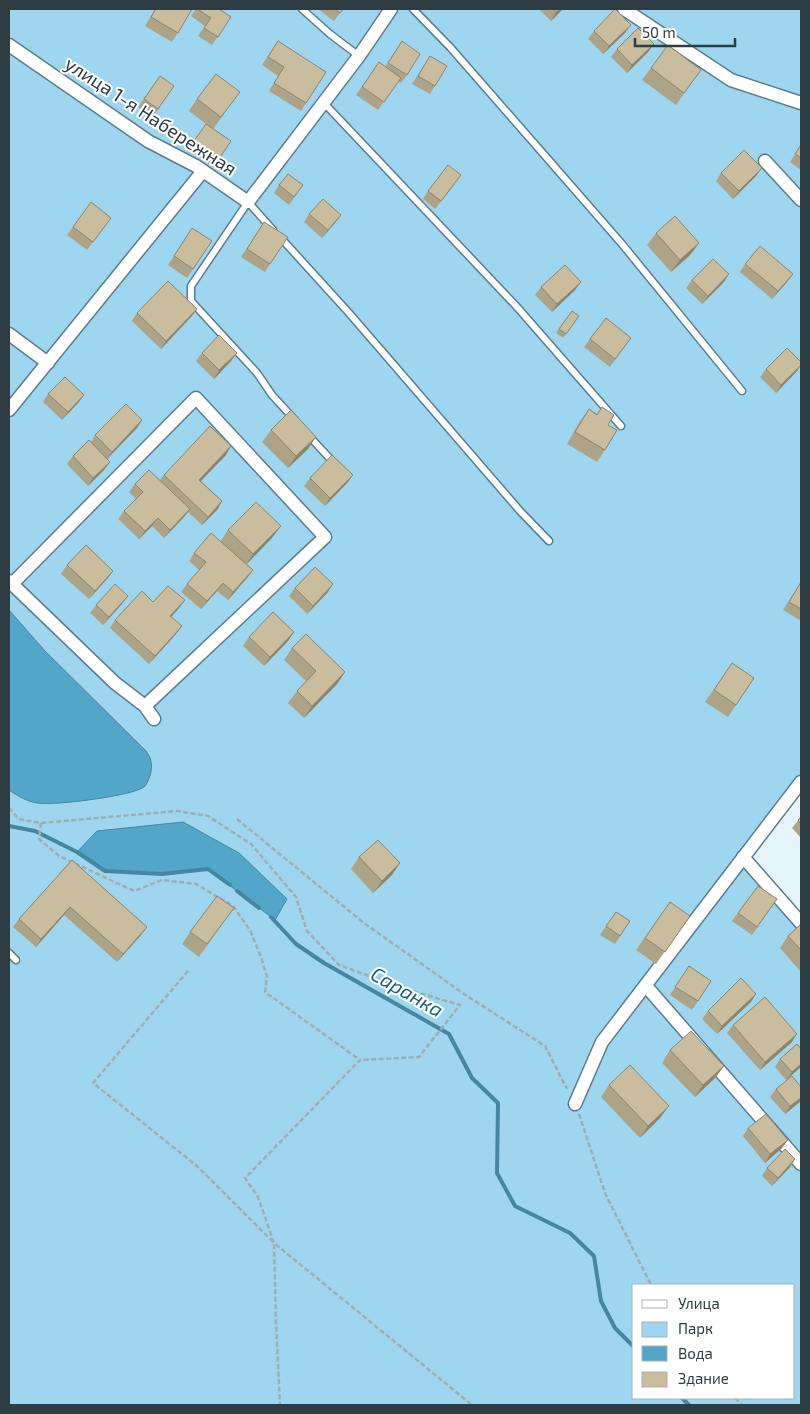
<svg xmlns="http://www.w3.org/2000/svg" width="810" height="1414" viewBox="0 0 810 1414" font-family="'Exo 2',sans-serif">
  <rect width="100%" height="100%" fill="#e6f5fb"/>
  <!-- green -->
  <path fill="#9ed6f0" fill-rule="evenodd" d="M9,9h792v773l-58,75 58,66v482h-792zM634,1285h160v113h-160z"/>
  <!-- water -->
  <path fill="#51a6c9" stroke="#4686a1" d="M9,610l36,41 101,100c2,3 5,7 5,11 2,7 -2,20 -7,25 -12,9 -91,19 -107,16 -11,-2 -19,-7 -28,-13z
    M183,822l56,31 48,46 -12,21 -67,-51 -46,5 -57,-3 -28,-19 20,-21z"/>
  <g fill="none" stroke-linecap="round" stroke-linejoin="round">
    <!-- stream -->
    <path stroke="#4686a1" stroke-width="4" d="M9,826l26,5 42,21 28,19 57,3 46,-5 22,16
      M237,891l22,17
      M271,917l25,27 28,19 125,71 23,44 26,25 -1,70 18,33 55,27 24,23 7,45 14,27 19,19
      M682,1398l7,7"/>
    <defs>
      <path id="lane" d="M302,9l28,25 29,22
        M413,9l37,38 172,197 120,147
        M324,103l193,204 104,119
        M273,230l-25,-28 -57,84v15l66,72 15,22 22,24
        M280,237l69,76 171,198 29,30
        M309,436l25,27
        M9,953l7,7"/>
      <path id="street" d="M624,9l107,71 70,23
        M9,45l139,96 48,25 52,36 111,-146 32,-47
        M765,161l36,39
        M9,334l39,29
        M9,410l194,-239
        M9,581l106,102 30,23 9,13
        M12,584l184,-186 129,139 -180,169
        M743,857l58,66
        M646,986l155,178
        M575,1104l27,-62 199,-260"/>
    </defs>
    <!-- lane casing -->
    <use href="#lane" stroke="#5b7d8d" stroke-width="9"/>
    <!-- street casing -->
    <use href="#street" stroke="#5b7d8d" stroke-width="15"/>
    <!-- path -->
    <path stroke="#9faeb4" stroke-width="2.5" stroke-dasharray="5 2.5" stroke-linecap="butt" d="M9,808l10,11 22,4 136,-12 31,5 43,28 45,53 11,34 32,34 60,22 61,18 -41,52 -59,3
      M237,819l127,104 100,71 81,52 22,43
      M41,823l-2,16 20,17 75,35 28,-11 34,4 37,22 17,24 12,30 5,17 -2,15 95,68 -115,118 13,19 16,46 198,162
      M188,971l-95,112 104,83 77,77 2,79 4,83
      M579,1114l26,79 46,92
      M735,1398l7,7"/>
    <!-- lane -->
    <use href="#lane" stroke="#fff" stroke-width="6"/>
    <!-- street -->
    <use href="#street" stroke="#fff" stroke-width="12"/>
  </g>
  <!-- wall -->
  <path fill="#ada387" d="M155,9h37l-20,33 -27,-16z
    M196,9h23l12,8 -19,28 -14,-9 7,-10 -14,-10z
    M318,9h25l-9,12z
    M539,9h24l-12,12z
    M594,31l31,2 -22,21 -15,-15z
    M278,41l28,62 -5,8 -32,-20 9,-15 -16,-11z
    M402,41l5,34 -6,8 -3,-2 -20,29 -22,-15 23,-33 6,5z
    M654,44l-6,8 -21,21 -16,-16 6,-8z
    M430,56l5,30 -5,8 -18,-10z
    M651,68l50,2 -25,35 -34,-25z
    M160,76l14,10 -21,31 -15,-10z
    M240,92l-27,37 18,12 -18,26 -25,-18 18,-25 -17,-13 8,-12z
    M801,145v25l-11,-8z
    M721,173l35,3 -23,23 -17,-18z
    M455,184l-20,25 -12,-10 5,-8z
    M279,185h24l-14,20 -15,-12z
    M91,202l20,16 -24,32 -20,-15z
    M309,214l32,1 -6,8 -13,15 -18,-16z
    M264,222l6,42 -5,8 -24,-15z
    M192,228l20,13 -25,37 -19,-13z
    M656,233l43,10 -9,12 -19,17 -24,-27z
    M745,264l48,10 -6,8 -15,17 -32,-27z
    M729,274l-6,9 -21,21 -16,-16 6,-8z
    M581,282l-6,8 -23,22 -17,-17 6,-8z
    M197,309l-6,8 -30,32 -29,-28 5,-8z
    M572,311l7,5 -16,22 -7,-5z
    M631,338l-21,29 -26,-20 6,-8z
    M202,353h35l-6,8 -17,18 -18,-18z
    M801,362v3l-4,6 -21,22 -16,-16 6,-8z
    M48,394l36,1 -6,8 -16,17 -19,-18z
    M602,407l6,18 -3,25 -8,12 -30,-18 13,-23 9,-12 8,5z
    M142,420l-5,8 -30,31 3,3 -6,8 -16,16 -21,-22 6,-8 18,-14 4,-7z
    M271,430l37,19 -20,19 -26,-26z
    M226,455l-25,26 21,20 -5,9 -15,15 -14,-13 -4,5 -20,21 -12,-12 -13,13 -21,-20 6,-8 12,-12 -7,-7 6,-8 25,-4 4,-5z
    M353,475l-6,8 -22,23 -21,-20 6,-8z
    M228,530l44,8 -26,26 7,6 -6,8 -19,22 -11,-9 -16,18 -20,-17 6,-8 12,-14 -10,-9 5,-8 26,-11z
    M67,565l46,6 -6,8 -18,20 -28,-25z
    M801,582v39l-18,-11z
    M295,588l33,4 -21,22 -18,-18z
    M185,600l-6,8 -8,9 11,9 -6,8 -27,30 -39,-36 5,-8 38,-18z
    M122,604l-19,21 -13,-12 6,-8z
    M294,632l-6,9 -24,25 -21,-20 6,-9z
    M292,648l53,24 -8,12 -33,34 -16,-15 9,-12 9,-10 -22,-21z
    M732,663l22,15 -26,39 -23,-15z
    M801,817v21l-9,-10z
    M359,857l33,18 -19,18 -22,-24z
    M72,860l75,67 -6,8 -24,27 -53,-47 -28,32 -23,-20 6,-8z
    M758,886l19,13 -25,36 -20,-14z
    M670,902l20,14 -34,48 -20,-14z
    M234,908l-35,49 -17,-13 8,-12z
    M616,912l14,9 -15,23 -15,-9z
    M801,924v48l-21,-24 8,-12z
    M689,966l22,15 -19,29 -22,-15z
    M751,1002l-34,32 -15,-15 6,-8z
    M733,1025l59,17 -32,28 -33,-37z
    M670,1050l54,16 -9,12 -20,19 -33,-34z
    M780,1059l21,8 -15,13 -11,-13z
    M609,1085l51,33 -20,20 -39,-41z
    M801,1087v14l-16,13 -15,-17 6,-8z
    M748,1128l34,20 -17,15 -22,-27z
    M795,1159l-5,8 -18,19 -10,-10 5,-8z"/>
  <!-- shaded-wall -->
  <path fill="#8d846e" d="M560,9h3l-12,12 5,-9z
    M631,25l-6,8 -22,21 6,-8z
    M654,44l-6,8 -21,21 5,-8z
    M762,168l-6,8 -23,23 6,-8z
    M341,215l-6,8 -13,15 6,-8z
    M699,243l-9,12 -19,17 9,-12z
    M729,274l-6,9 -21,21 6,-8z
    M793,274l-6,8 -15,17 6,-8z
    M581,282l-6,8 -23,22 5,-8z
    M197,309l-6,8 -30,32 5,-8z
    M237,353l-6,8 -17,18 5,-9z
    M801,365l-4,6 -21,22 5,-8z
    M84,395l-6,8 -16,17 6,-8z
    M142,420l-5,8 -31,32 6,-8z
    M316,437l-8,12 -20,19 8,-12z
    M231,446l-5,9 -32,33 5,-8z
    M110,462l-6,8 -16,16 5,-8z
    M353,475l-6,8 -22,23 5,-8z
    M222,501l-5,9 -15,15 6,-8z
    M190,509l-6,8 -20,21 6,-8z
    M158,518l-6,8 -13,13 6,-8z
    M281,526l-9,12 -27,28 8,-12z
    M253,570l-6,8 -19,22 5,-8z
    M113,571l-6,8 -18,20 6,-8z
    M223,583l-6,8 -16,18 6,-8z
    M333,584l-5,8 -21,22 6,-8z
    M128,596l-6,8 -19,21 6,-8z
    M185,600l-6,8 -14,16 5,-8z
    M182,626l-6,8 -27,30 6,-8z
    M294,632l-6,9 -24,25 6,-9z
    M345,672l-8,12 -33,34 8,-12z
    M400,863l-8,12 -19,18 9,-12z
    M70,907l-6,8 -28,32 5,-8z
    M147,927l-6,8 -24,27 6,-8z
    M756,994l-5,8 -34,32 5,-8z
    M797,1034l-5,8 -32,28 5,-8z
    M801,1064v3l-15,13 6,-8z
    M724,1066l-9,12 -20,19 8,-12z
    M801,1098v3l-16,13 5,-8z
    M669,1106l-9,12 -20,20 8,-12z
    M788,1140l-6,8 -17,15 5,-9z
    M795,1159l-5,8 -18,19 6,-8z"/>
  <!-- building -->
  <path fill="#c9bd9d" stroke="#8d846e" d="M156,9h36l-14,24 -27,-16z
    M197,9h22l12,8 -13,20 -14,-9 7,-10z
    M334,9h9l-3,4z
    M553,9h7l-4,3z
    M615,9l16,16 -22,21 -15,-15z
    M638,28l16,16 -22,21 -15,-16z
    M278,41l48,31 -20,31 -32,-20 10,-16 -16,-10z
    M402,41l18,13 -13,21 -19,-12z
    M668,45l33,25 -17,23 -33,-25z
    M430,56l17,10 -12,20 -17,-10z
    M379,62l22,16 -17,24 -22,-15z
    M216,74l24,18 -19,25 -24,-18z
    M160,76l14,10 -16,23 -14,-10z
    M206,124l25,17 -12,18 -25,-18z
    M801,145v13l-6,-4z
    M744,150l18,18 -23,23 -18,-18z
    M448,165l13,10 -20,26 -13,-10z
    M288,174l15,11 -9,12 -15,-12z
    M323,199l18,16 -13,15 -19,-16z
    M91,202l20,16 -18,24 -20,-15z
    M675,216l24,27 -19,17 -24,-27z
    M264,222l24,15 -18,27 -23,-15z
    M192,228l20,13 -19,28 -19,-13z
    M760,246l33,28 -15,17 -33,-27z
    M713,259l16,15 -21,22 -16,-16z
    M565,265l16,17 -24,22 -16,-17z
    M168,281l29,28 -31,32 -29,-28z
    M572,311l7,5 -13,18 -7,-5z
    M606,318l25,20 -16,21 -25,-20z
    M219,335l18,18 -18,17 -17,-17z
    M787,348l14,14v3l-20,20 -15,-16z
    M65,377l19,18 -16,17 -20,-18z
    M126,404l16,16 -30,32 -17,-17z
    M602,407l12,8 -6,10 9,5 -12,20 -30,-18 14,-23 8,6z
    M291,410l25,27 -20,19 -25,-26z
    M210,426l21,20 -32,34 23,21 -14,16 -44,-42z
    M89,440l21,22 -17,16 -20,-22z
    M332,455l21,20 -23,23 -20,-20z
    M149,470l41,39 -20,21 -12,-12 -13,13 -21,-20 19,-19 -8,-8z
    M256,502l25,24 -28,28 -25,-24z
    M211,533l42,37 -20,22 -10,-9 -16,18 -20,-17 19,-22 -12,-9z
    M86,545l27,26 -18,20 -28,-26z
    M315,567l18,17 -20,22 -18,-18z
    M801,582v27l-12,-7z
    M115,584l13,12 -19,21 -13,-12z
    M168,586l17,14 -15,16 12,10 -27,30 -40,-36 27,-29 11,11z
    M273,612l21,20 -24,25 -21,-20z
    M306,634l39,38 -33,34 -15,-15 19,-20 -24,-23z
    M732,663l22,15 -18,27 -22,-15z
    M801,817v7l-3,-4z
    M378,840l22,23 -18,18 -23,-24z
    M72,860l75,67 -24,27 -53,-47 -29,32 -22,-20z
    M758,886l19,13 -20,28 -19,-14z
    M217,896l17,12 -27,36 -17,-12z
    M670,902l20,14 -25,36 -20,-14z
    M616,912l14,9 -10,15 -14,-10z
    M801,924v26l-13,-14z
    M689,966l22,15 -13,20 -23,-14z
    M741,978l15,16 -34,32 -14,-15z
    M765,997l32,37 -32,28 -32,-37z
    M691,1031l33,35 -21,19 -33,-35z
    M797,1044l4,5v15l-9,8 -12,-13z
    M630,1065l39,41 -21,20 -39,-41z
    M792,1076l9,11v11l-11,8 -14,-17z
    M766,1114l22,26 -18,14 -22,-26z
    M785,1149l10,10 -17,19 -11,-10z"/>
  <g text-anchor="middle" stroke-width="4" stroke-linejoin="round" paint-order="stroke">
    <!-- street labels -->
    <g font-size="19" fill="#2e3d44" stroke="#fff">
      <text transform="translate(151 116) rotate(33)" y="7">улица 1-я Набережная</text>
    </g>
    <!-- water labels -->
    <g font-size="20" font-style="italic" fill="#1d5f78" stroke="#fff">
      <text transform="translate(407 992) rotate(30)" y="7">Саранка</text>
    </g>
  </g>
  <!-- border -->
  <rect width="810" height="1414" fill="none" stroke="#2e3d44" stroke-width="20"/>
  <!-- legend -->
  <rect x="632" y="1284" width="162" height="115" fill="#ffffff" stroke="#abb1b4"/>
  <rect x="642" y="1300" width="25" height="8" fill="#ffffff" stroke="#abb1b4"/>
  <text x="678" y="1309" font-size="15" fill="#2e3d44">Улица</text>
  <rect x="642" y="1322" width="25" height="15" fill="#9ed6f0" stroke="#abb1b4"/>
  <text x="678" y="1334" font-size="15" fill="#2e3d44">Парк</text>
  <rect x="642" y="1346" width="25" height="15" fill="#51a6c9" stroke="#abb1b4"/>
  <text x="678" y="1359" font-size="15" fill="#2e3d44">Вода</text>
  <rect x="642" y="1372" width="25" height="15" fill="#c9bd9d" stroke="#abb1b4"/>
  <text x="678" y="1384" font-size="15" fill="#2e3d44">Здание</text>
  <!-- scale -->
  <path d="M635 38v8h100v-8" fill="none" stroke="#2e3d44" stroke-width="2.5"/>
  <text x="642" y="38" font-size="15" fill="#2e3d44" stroke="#ffffff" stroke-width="4" paint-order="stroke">50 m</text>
</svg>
